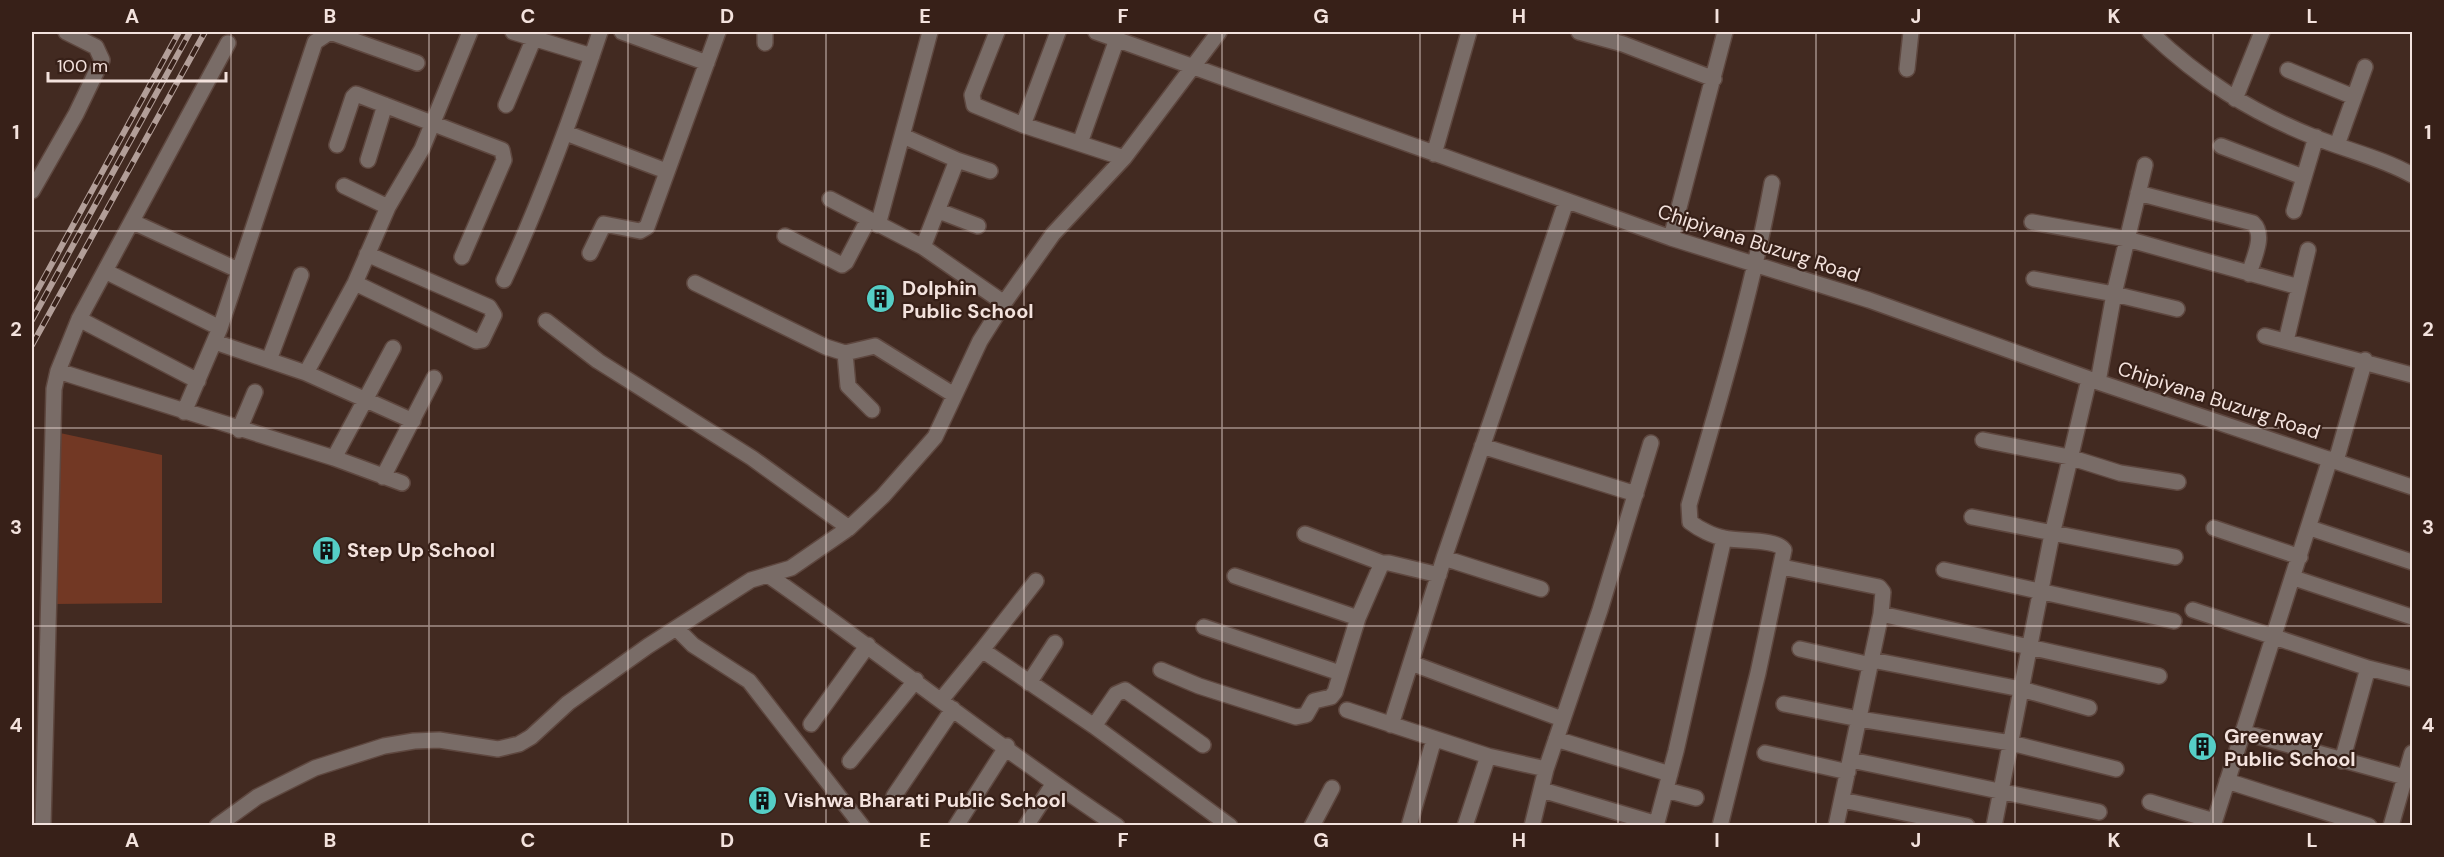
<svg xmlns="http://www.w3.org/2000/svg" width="2444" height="857" viewBox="0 0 2444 857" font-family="'DM Sans',sans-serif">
  <rect width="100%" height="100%" fill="#422a21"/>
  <!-- green -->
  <path fill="#723824" d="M60,433l102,22v148l-108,1z"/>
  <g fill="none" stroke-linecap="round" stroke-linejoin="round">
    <defs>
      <path id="minor" d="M513,32l79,24
        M622,32l85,31
        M997,32l-25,63 2,10 49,20 101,33
        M1096,32l575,206 198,62 229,82 314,105
        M1579,32l44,12 91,35
        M2150,32c51,48 99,79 164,105 32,13 68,21 98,38
        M765,43v-11
        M1907,69l4,-37
        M2288,70l66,27
        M2235,99l27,-67
        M506,105l28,-67
        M1023,125l35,-93
        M566,133l100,38
        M903,136l54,24
        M1080,143l37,-104
        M337,145l16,-48 3,-3 146,56 2,10 -42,97
        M2337,145l28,-78
        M2221,146l82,31
        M1434,154l35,-122
        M368,160l17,-55
        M344,186l44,21
        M32,191l44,-77 26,-54 -6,-13 -30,-15
        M2138,193l115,30c13,12 0,36 -4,51
        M830,199l93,48 81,56
        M939,211l39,15
        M2294,211l22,-74
        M133,222l105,48
        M2032,222l95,17 172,48
        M878,225l52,-193
        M785,236l57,29 4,-3 22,-42
        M1671,238l54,-206
        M923,247l34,-87 33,11
        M590,253l14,-29 36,7 7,-4 71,-195
        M107,272l113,56
        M2034,279l80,15 63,15
        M504,280c38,-81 68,-164 96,-248
        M355,283l121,58 6,-1 12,-25 -5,-8 -122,-53
        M695,283l131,64 19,6 30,-7 79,49
        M79,319l119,62
        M546,321l52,40 154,97 97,70
        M2265,336l147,39
        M2286,341l22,-91
        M215,342l91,31 107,48
        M845,353l3,33 24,24
        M269,360l32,-85
        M58,371l276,87 68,25
        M306,373l49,-90 33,-76 34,-58 48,-117
        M2098,382l16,-88 31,-129
        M184,412l36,-84 95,-286 15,-10 87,31
        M239,430l16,-38
        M1983,440l86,17 51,16 58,9
        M1482,446l154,48
        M334,458l59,-110
        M2336,461l29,-101
        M383,477l51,-99
        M1972,517l203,40
        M2214,528l86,29
        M2310,528l102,34
        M1305,534l77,29
        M1444,558l97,31
        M1782,567l97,20 4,5 -2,22 -45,212
        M1944,570l230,51
        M768,575c118,82 230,172 349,251
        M1235,576l123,42
        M2294,578l118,39
        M2193,610l175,58 44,11
        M1881,614l278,62
        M1204,627l136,46
        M677,629l16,16 56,36 113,145
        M1800,649l71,16
        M982,650l54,-69
        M1872,660l149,29 68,19
        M1411,663l151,56
        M1161,670l38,16 97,31 10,-2 8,-14 17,-4 4,-5 23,-74 24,-55h7l50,12
        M1029,683l26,-40
        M941,700l41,-50 112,76 136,100
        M1784,704l75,15 152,24 105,26
        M1347,710l141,46
        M811,724l57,-79
        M1391,725l53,-167 122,-356
        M1094,726l22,-32 9,-4 78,55
        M2242,732l170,47
        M1556,739l114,35
        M1765,753l83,19
        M1851,760l248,52
        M850,761l66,-81
        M2342,761l26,-93
        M2227,781l142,45
        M1542,790l115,34
        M1666,790l30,8
        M894,796l59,-87
        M1842,800l125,26
        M2150,802l64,19
        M43,826l11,-437 4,-18 21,-52 149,-276
        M217,826l40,-29 58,-29 69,-22 30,-5 25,-1 59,9 21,-5 12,-7 37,-34 80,-57 103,-66 40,-12 58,-40 34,-32 52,-59 45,-96 24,-38 49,-69 71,-76 95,-126
        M956,826l51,-80
        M1026,826l28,-43
        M1312,826l20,-38
        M1409,826l25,-87
        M1465,826l23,-70 58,13
        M1532,826l14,-57 54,-159 51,-167
        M1656,826l20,-75 48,-213
        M1720,826l38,-153 26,-123c-8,-12 -45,-8 -60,-12 -11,-2 -25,-9 -34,-16l-1,-17c31,-107 63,-213 83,-322
        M1994,826l57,-287 38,-160
        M2213,826l117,-367
        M2391,826l21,-73"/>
    </defs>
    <!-- minor casing -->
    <use href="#minor" stroke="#5e473f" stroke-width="18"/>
    <!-- minor -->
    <use href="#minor" stroke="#796c67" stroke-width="15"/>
    <defs>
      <path id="rail" d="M32,300l147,-268
        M32,320l158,-288
        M32,345l173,-313"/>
    </defs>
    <!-- rail casing -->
    <use href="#rail" stroke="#b29e98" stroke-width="6"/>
    <!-- rail -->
    <use href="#rail" stroke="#372018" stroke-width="4" stroke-dasharray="11" stroke-linecap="butt"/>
  </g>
  <!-- grid -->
  <path fill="none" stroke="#f3e2dd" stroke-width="1.5" stroke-opacity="0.55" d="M231,32v794M429,32v794M628,32v794M826,32v794M1024,32v794M1222,32v794M1420,32v794M1618,32v794M1816,32v794M2015,32v794M2213,32v794M32,231h2380M32,428h2380M32,626h2380"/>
  <!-- icons -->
  <defs>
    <symbol id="building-disc" viewBox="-11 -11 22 22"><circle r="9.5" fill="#55cec6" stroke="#372018"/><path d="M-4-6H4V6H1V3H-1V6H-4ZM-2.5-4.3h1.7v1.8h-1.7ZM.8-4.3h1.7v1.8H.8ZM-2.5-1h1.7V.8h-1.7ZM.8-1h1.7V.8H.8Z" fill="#111"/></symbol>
  </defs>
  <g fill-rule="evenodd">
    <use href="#building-disc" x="864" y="282" width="33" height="33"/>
    <use href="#building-disc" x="310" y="534" width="33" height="33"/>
    <use href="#building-disc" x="2186" y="730" width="33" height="33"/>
    <use href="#building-disc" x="746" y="784" width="33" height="33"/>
  </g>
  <g text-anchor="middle" stroke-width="4.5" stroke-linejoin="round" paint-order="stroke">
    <!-- street labels -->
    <g font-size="20" fill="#f3e2dd" stroke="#372018">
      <text transform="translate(1759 243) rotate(18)" y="7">Chipiyana Buzurg Road</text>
      <text transform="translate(2219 400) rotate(18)" y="7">Chipiyana Buzurg Road</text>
    </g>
    <!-- poi labels -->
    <g font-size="20" font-weight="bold" fill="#f3e2dd" stroke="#372018" text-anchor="start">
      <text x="902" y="295">Dolphin<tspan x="902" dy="23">Public School</tspan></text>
      <text x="347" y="557">Step Up School</text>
      <text x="2224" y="743">Greenway<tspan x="2224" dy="23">Public School</tspan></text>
      <text x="784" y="807">Vishwa Bharati Public School</text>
    </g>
  </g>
  <!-- border -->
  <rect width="2444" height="857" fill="none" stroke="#372018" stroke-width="66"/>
  <!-- scale -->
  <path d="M48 72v9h178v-9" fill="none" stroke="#f3e2dd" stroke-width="3"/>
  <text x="57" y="72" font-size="18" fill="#f3e2dd" stroke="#372018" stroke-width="4.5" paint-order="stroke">100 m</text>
  <rect x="33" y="33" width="2378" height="791" fill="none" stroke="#f3e2dd" stroke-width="2"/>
  <g font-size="20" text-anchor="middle" font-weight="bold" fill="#f3e2dd">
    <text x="132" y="23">A</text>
    <text x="330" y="23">B</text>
    <text x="528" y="23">C</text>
    <text x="727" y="23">D</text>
    <text x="925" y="23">E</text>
    <text x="1123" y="23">F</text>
    <text x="1321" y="23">G</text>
    <text x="1519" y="23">H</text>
    <text x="1717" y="23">I</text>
    <text x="1916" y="23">J</text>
    <text x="2114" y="23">K</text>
    <text x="2312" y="23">L</text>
    <text x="16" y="139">1</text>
    <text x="2428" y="139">1</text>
    <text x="16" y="336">2</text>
    <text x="2428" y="336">2</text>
    <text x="16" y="534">3</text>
    <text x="2428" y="534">3</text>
    <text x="16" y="732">4</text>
    <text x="2428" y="732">4</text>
    <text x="132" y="847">A</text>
    <text x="330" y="847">B</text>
    <text x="528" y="847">C</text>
    <text x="727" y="847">D</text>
    <text x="925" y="847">E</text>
    <text x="1123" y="847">F</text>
    <text x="1321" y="847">G</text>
    <text x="1519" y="847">H</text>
    <text x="1717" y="847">I</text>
    <text x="1916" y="847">J</text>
    <text x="2114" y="847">K</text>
    <text x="2312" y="847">L</text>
  </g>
</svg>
